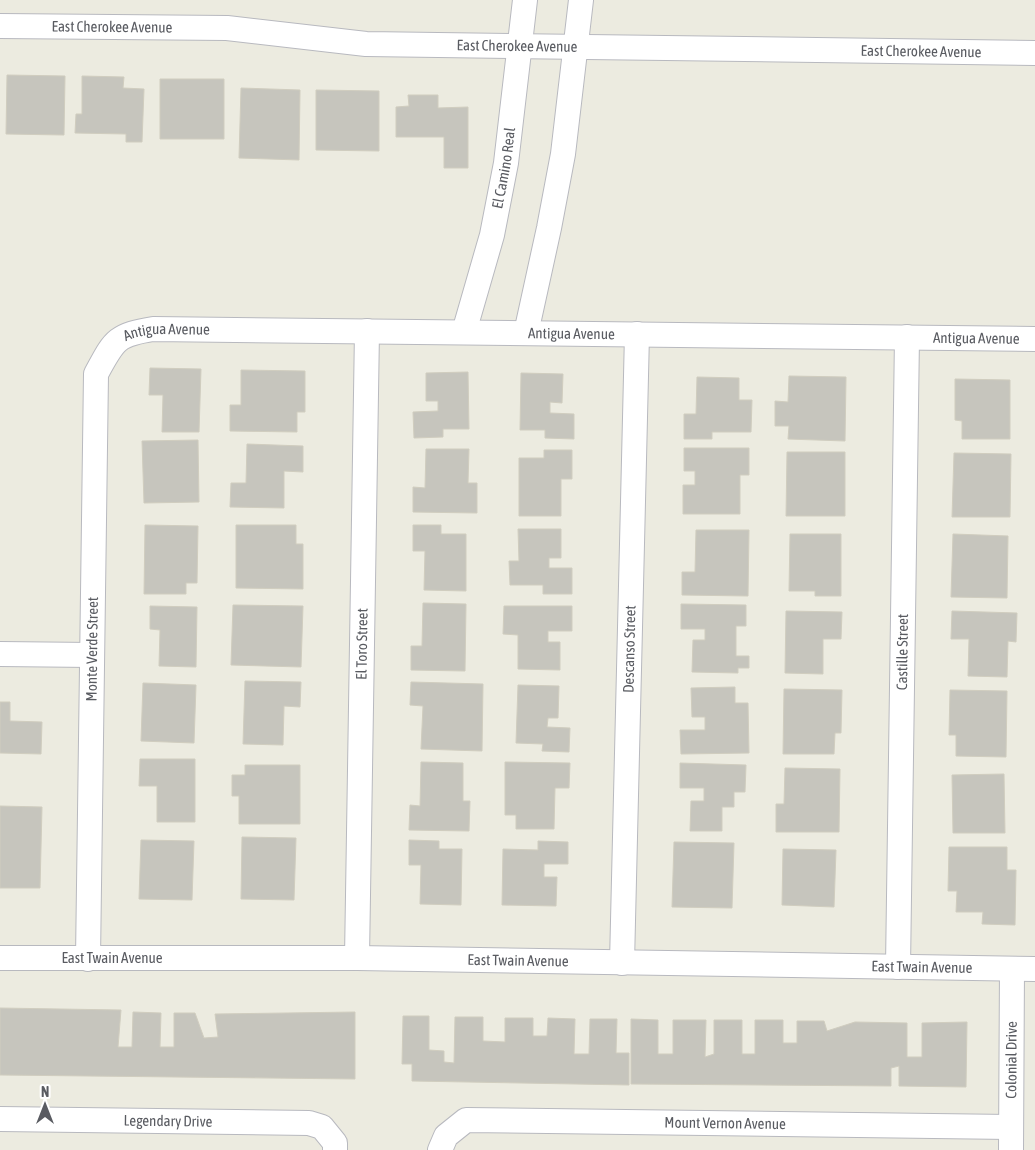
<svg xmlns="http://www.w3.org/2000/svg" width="1035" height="1150" viewBox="0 0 1035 1150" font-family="'Asap Condensed',sans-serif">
  <rect width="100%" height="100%" fill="#ecebe0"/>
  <!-- building -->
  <path fill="#c6c5bd" stroke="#d0cdbf" d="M7,75l58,1 -1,59 -58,-1z
    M82,76l42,1 -1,11 21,1 -2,53h-16v-8l-51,-1 1,-19h6z
    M160,79h64v60h-64z
    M241,88l59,2 -1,70 -60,-2z
    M316,90l63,1v60l-63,-1z
    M408,95h30v13l30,-1v61h-24v-31h-48v-30l13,-1z
    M150,368l51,1 -2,63h-37l1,-37h-14z
    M241,370l64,1v41h-8v20l-67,-1v-26h11z
    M468,372l1,57h-26v8l-29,1 -1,-26 25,-1v-10h-12v-28z
    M521,373l42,1 -1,29 -12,-1v11l24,1v25l-29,-1v-8h-25z
    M789,376l57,1 -1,64 -57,-2 1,-13h-14v-25l13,1z
    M697,377l42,1v22h13l-1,32h-39v7h-28v-25h12z
    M955,379l55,1v59h-48v-18l-7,-1z
    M198,440l1,62 -55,1 -2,-62z
    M247,444l56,2v26l-19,-1v37l-54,-1 1,-24h15z
    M684,448h65v27h-9v39h-57v-29h12v-14h-11z
    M426,449h43l-1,34h9v30l-64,-1v-25l12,1z
    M544,450h28v29h-11v37h-42v-58h25z
    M787,452h58v64h-59z
    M954,453l57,1 -1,63h-58z
    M145,525l53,1 -1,57h-11v11h-42z
    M236,525h60v19h7v45l-67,-1z
    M413,525h28v9h25v57l-42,-1 1,-39h-12z
    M518,529h43v29h-12v10h23v26h-29v-9h-33l-1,-24h10z
    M696,530h53l-1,66 -66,-1v-23h13z
    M790,534h51v62h-26v-5h-26z
    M953,534l55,2 -1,62 -56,-1z
    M423,603l43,1 -1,67 -54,-1v-24h11z
    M681,604l65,1v21h-10v30h13v12h-11v5l-46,-1 1,-32h12v-11h-24z
    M233,605l70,1 -2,61 -70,-2z
    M150,606l47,1 -1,60 -37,-1 1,-36 -10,-1z
    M504,606h68v25h-24v11h12v28l-42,-1v-34l-15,-1z
    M786,611l56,1 -1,27h-18v35l-38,-1z
    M952,611l65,2 -1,29 -8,-1 -1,36 -39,-1 1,-37h-18z
    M245,681l56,1 -1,25 -16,-1 -1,39 -40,-1z
    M411,682l72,2 -1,67 -61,-2 2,-43 -13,-1z
    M143,683l53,2 -2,58 -53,-2z
    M518,685l41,1 -1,32h-10l-1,9 23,1 -1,24 -27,-1 1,-7 -27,-1z
    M735,687v16h13l1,50 -68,1 -1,-24h25v-13h-13l-1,-29z
    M784,689l58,1 -1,43h-6l-1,21h-51z
    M950,690l57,1 -1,66 -50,-1v-21h-7z
    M0,702h10v19l32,1 -1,32 -41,-1z
    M140,759h55v63h-38v-36h-18z
    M421,762l42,1v38h7l-1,30 -60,-1 1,-25 10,1z
    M505,762l65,1 -1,25h-14l-1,41h-38v-14h-11z
    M680,763l66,2 -1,27h-11v15h-12v24h-32l1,-30h13v-13h-24z
    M245,765h55v59h-61v-28h-7v-21h13z
    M785,768l55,1 -1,63h-63v-28h8z
    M1004,774l1,59h-52l-1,-58z
    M0,806l42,1 -2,81h-40z
    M242,837l54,1 -2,62 -53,-1z
    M141,840l53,1 -2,59 -53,-1z
    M409,840l30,1v8h23l-1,56 -41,-1 1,-39h-12z
    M538,841l30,1v22h-24v13h13l-1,29 -54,-1 1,-56 35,1z
    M674,842l60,1 -2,65 -60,-1z
    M949,847h58v23h9l-1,55 -33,-1 1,-12h-27l1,-21h-9z
    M783,849l53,1 -2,57 -52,-2z
    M0,1008l121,2 -3,37h14l1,-35 28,1 -1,34h14v-34h21l9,25 14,-1 -3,-23 140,-2v67l-355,-4z
    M403,1016h26v34l15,1v11l10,1 1,-46h28v24l22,1v-24h28v18h14l1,-18 27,1 -1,35h15l1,-35h27l-1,34h13v32l-217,-4v-17h-10z
    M631,1019l27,1v34h15v-34h33l-1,37 9,-3v-34h28v34h13v-34h28v23h14v-22h27l3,10 28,-9 52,1v34h15v-34l45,-1 -1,65 -67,-1v-20l-8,2v18l-260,-2z"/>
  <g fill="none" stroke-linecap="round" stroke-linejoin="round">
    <defs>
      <g id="minor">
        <path id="s1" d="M0,26l227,2 139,16 669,9"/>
        <path id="s2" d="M464,332l28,-97 14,-72 19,-163"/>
        <path d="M526,333l23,-105 14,-74 18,-154"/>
        <path d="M0,654l92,1"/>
        <path id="s3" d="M0,958h357l678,11"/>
        <path id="s4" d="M357,958l10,-627"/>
        <path id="s5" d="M88,959l8,-585c18,-33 19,-39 57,-45l882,10"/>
        <path id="s6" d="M622,963l15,-629"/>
        <path id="s7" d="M898,967l9,-630"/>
        <path id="s8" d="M0,1119l309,4 13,4 13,16v7"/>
        <path id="s9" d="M440,1150l6,-14 20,-16 544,7"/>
        <path id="s10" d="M1011,1150l1,-181"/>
      </g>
    </defs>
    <!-- minor casing -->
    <use href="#minor" stroke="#b8b9bf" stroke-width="26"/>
    <!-- minor -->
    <use href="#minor" stroke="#fff" stroke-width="24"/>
  </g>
  <g text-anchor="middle" stroke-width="4" stroke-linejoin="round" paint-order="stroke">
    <!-- street labels -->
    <g font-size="15" fill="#595b61" stroke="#fff">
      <text dy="5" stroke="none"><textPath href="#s1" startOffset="112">East Cherokee Avenue</textPath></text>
      <text dy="5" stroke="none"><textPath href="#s1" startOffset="518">East Cherokee Avenue</textPath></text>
      <text dy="5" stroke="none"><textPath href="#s1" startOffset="922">East Cherokee Avenue</textPath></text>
      <text dy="5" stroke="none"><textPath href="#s2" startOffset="169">El Camino Real</textPath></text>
      <text dy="5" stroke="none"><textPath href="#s5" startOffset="1081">Antigua Avenue</textPath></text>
      <text dy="5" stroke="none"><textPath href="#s5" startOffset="676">Antigua Avenue</textPath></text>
      <text dy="5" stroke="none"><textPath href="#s5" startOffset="1486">Antigua Avenue</textPath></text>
      <text dy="5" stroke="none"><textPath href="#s4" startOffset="314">El Toro Street</textPath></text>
      <text dy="5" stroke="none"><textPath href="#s6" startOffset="314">Descanso Street</textPath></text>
      <text dy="5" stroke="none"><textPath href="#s5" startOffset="310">Monte Verde Street</textPath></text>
      <text dy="5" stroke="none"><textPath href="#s7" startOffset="315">Castille Street</textPath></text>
      <text dy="5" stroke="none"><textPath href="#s3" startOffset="112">East Twain Avenue</textPath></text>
      <text dy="5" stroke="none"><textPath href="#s3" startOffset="518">East Twain Avenue</textPath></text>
      <text dy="5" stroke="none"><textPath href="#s3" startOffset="922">East Twain Avenue</textPath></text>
      <text dy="5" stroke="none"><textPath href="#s10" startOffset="90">Colonial Drive</textPath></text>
      <text dy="5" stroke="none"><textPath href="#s8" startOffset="168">Legendary Drive</textPath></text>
      <text dy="5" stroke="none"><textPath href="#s9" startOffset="300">Mount Vernon Avenue</textPath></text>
    </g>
  </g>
  <!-- north arrow -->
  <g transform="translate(45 1105)" stroke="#ffffff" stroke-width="4" paint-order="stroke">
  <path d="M0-4L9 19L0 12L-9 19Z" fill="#595b61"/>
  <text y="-8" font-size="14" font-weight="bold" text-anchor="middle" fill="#595b61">N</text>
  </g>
</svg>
